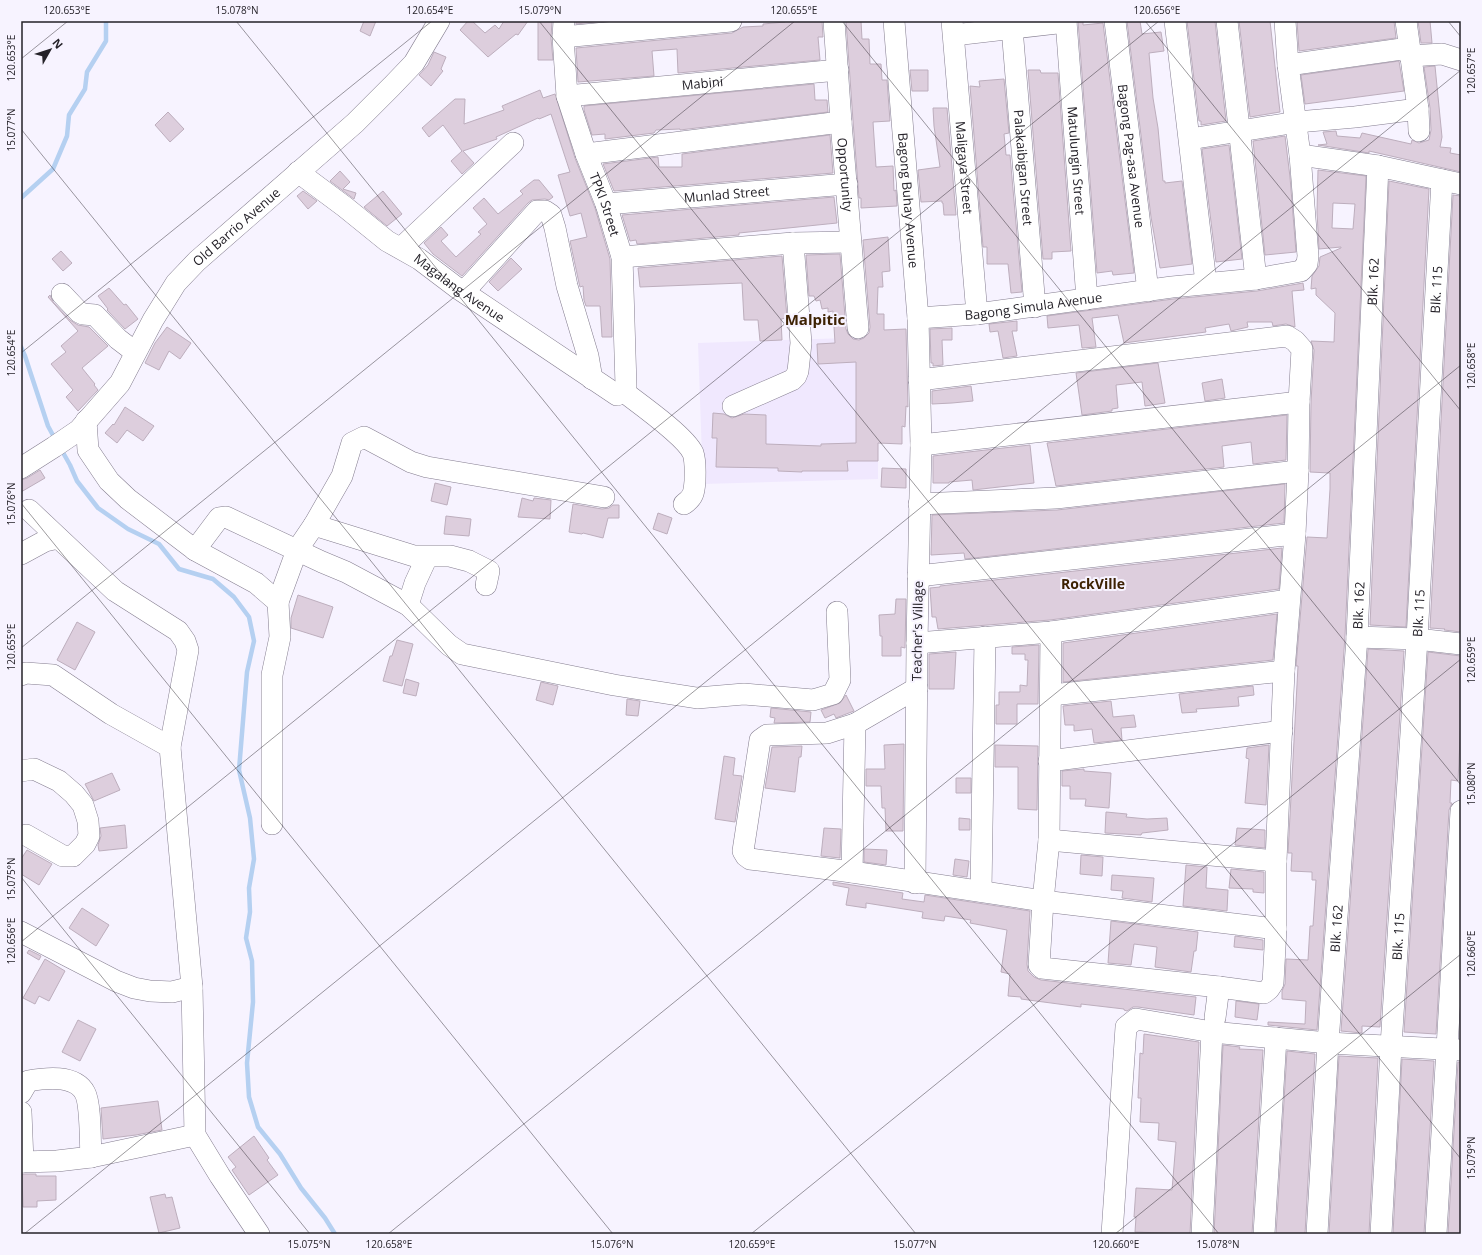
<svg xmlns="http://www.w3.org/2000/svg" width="1482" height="1255" viewBox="0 0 1482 1255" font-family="'Open Sans',sans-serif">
  <rect width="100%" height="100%" fill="#f7f3ff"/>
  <!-- built -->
  <path fill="#f0e8fe" d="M878,337v142l-175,5 -5,-141z"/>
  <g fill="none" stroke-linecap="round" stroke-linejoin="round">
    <!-- stream -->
    <path stroke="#b5d0f1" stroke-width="4.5" d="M21,198l32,-29 14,-33 2,-21 16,-26 2,-17 19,-31v-20
      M21,347l4,9 23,70 7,13
      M61,449l9,16 7,16 21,27 30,21 31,15 20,25 34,10 21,18 15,20 5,24 -7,31 -8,98 11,48 4,41 -5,29 1,24 -4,26 6,23 1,41 -6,61 2,34 9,30 22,27 21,34 24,30 10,16"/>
  </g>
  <!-- building -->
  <path fill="#ddcedd" stroke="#bdaebd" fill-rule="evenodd" d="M364,21h12l-6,15 -10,-5z
    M468,21h4l13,12 10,-8 4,4 5,-8h24l-10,14 -2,-1 -28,23 -28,-27z
    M538,21h14l-1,17 2,22h-15z
    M576,21h28l-28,3z
    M785,21h37l1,16h-5l2,23 -142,13 -1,-24 -25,2 2,25 -76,6 -2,-34 156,-15 11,-6 20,-1v-2l22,-2z
    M846,21h15l1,18h7l1,25h11l1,16h5l3,41 -17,1 3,45 17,-1 1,25 2,-1 1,16 -36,2v-10h-2l-6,-77z
    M1078,21h5v4l20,-2 31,250 -21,2 -1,-4 -15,2z
    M1127,21h13l2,13 19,-2 3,19 -15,2 4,45 5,30 5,53h2v2l17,-2 10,83 -32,4 -9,-51z
    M1187,21h28l11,100 -25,4v-4h-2z
    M1239,21h31l10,91 -30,5z
    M1297,21h97l2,17 -97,13z
    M1418,21h12l2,22h-11z
    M434,52l12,5 -5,12 2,2 -12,15 -12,-11 9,-10z
    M1399,61l5,30 -99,13 -4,-29z
    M1435,66l7,71 -2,10 11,1 -1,5 11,2v17l-92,-21v2l-51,-8 9,-1 -4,-12 13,-1 1,5 23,2 2,-5 49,11 1,-4 7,3 10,-3 2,-10 -1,-22 -6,-41z
    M910,70h18v21h-16z
    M1028,70h12l1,3h17l13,178 -19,1v7h-9z
    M1004,79l5,54 -5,1 2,21h4l12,137 -11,1 -3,-29h-21v-17h-4l-13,-161 10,1 -1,-6z
    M814,84l1,16h12l1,12 -148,18v-1l-24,1 -2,3 -49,6v-5l-13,1 -8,-25v-4z
    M540,90l3,8 12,-4 20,64 20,50 15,51 2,78h-10l-2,-31h-14l-2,-6 -1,-14 -3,1 -1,-4 -9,-42 17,-4 -6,-24 -11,3 -12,-41 12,-3 -19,-58 -12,5 -1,-1 -42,19 1,2 -34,12 11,12 -12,11 -11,-13 11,-10 -19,-26 -14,12 -7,-9 33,-29h10l-1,25 40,-14 -2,-4z
    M933,108h14l9,107h-12l-1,-12h-1v-2l-21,1 -3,-32 22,-3 -6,-41z
    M168,112l16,17 -14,13 -15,-17z
    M830,135l3,38 -219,18 -11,-27 55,-7 1,10h23v-13z
    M1285,136l5,41 6,75 -31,3 -12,-114z
    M1229,145l13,114 -26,3 -14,-113z
    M1318,170l48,6 -21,460 -28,394 -49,-5v-3l37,2 1,-23 -24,-2v-8l3,-7 1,-25 22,1 2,-34h3l3,-46h-4v-8l-21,-1 1,-18h-4l10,-187h-2l11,-129 20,1 3,-49v-16l-20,-1 1,-70 3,-52 -3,-9 23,1 1,-29 -19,-18v-7l-5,1 1,-13 7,-10 1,-9 21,-9v-1l-22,2 -2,-37zM1333,203l22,1 -2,25 -21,-1z
    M340,171l10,11 -7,7 13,4 -2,6 -24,-18z
    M534,180h5l14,17 -4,3 -4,-1 -13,1 -4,3 -66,73 -29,-22 -9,-11 17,-16 7,8 -7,6 15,16 25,-23 -3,-2 9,-8 -14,-16 11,-10 14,16 25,-20 -3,-3z
    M1389,181l40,8 -23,438 -36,-2z
    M303,191l14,10 -9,8 -11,-13z
    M383,191l19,23 -15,12 -23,-19z
    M1453,195l8,1v436l-17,-2 1,-1 -15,-1z
    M834,197l3,26 -98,10v2l-102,9 -1,-4 -6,1 -8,-26z
    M888,237l2,34 -8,1 1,15h-5l-1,27h7v16l22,-1 2,78 -2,-1 -1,21 -3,-1v18l-24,-1v18h-31l1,10h-46v1l-24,-1v-3l-62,-1 1,-29h-5l1,-25 11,1 8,4 12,-4 22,1v29l55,2v-2l35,-1v-81l-38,2 -1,-20 18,-1 -2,-32 -5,1v-4l-6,1 -2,-9 -4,1 -2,-5h-5l-3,-41 34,-1 6,75 2,5 5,5 6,1 5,-2 5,-5 1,-6 -7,-87z
    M61,251l11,12 -9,8 -11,-12z
    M782,256l5,62 -6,1 1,21 -22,1 -2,-21h-14l-2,-37 -102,4 -2,-19z
    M511,258l11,11 -24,22 -9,-9z
    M1303,283l1,7 -12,1 3,36 -9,-3 -13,2 -1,-4h-25l1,5 -17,4 -2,-7 -24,4 1,4 -82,11 -6,-28 -26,3 4,29 -14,1 -3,-23 -31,3 -1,-12 126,-17 84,-8z
    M109,288l15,17 2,-1 12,15 -13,10 -18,-19 1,-1 -10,-13z
    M50,295l3,7 17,18 8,5 11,2 19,19 -26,22 13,16 -1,1 4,5 -20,21 -12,-14 7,-7 -22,-26 15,-12 -5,-6 17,-15 -30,-34z
    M1017,321v10h-5l5,25 -14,2 -5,-27 -8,1 -1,-8z
    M167,327l24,16 -11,16 -11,-8 -10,19 -14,-7 10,-20z
    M952,328v12h-10l1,25 -10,1v-3h-2l-1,-34z
    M1158,363l7,40 -20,3 -3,-24 -26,3 2,23 -6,1v2l-30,4 -6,-42z
    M1222,379l3,19 -20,3 -3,-18z
    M971,386l2,15 -21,2 -20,1v-13z
    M125,407l29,19 -11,15 -16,-11 -10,13 -12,-10 8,-9 1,1z
    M1287,415l-1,45 -33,4 -2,-22 -29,4 2,21 -168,19 -9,-43z
    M1030,445l4,38 -61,7 -1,-10 -23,2v1h-16v-27z
    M882,468l24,1v19l-25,-1z
    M40,470l5,8 -24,14v-12l6,-2z
    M435,483l16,4 -4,18 -16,-4z
    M1285,484l-1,39 -319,36 -1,-6 -33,2 1,-40 125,-5z
    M522,498l11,3 1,-3 17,2 -1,19 -32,-2z
    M573,504l29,5 7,-1 4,-3h6v13h-11l-5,20 -20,-5 -1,1 -13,-2z
    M658,513l14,5 -5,16 -14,-5z
    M446,516l25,3 -2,17 -25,-2z
    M1282,548l-3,41 -229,31 -112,9 -2,-12h-4l-2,-29 10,-1v-1z
    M298,595l35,12 -10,31 -32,-10v-10z
    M896,599h10l-1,49 -4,-1v9h-19v-20h-2l-1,-21 16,-1z
    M1277,614l-4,46 -210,22v-39z
    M77,622l18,10 -20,38 -18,-10z
    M397,640l16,4 -11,42 -19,-5 7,-25h2z
    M1039,645l-1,59h-21v20h-21v-19h3v-13h21v-7l7,1 1,-26h-3v-6h-13v-7z
    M1368,649l36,2 -24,376 -18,-1v7l-21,-2z
    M956,652l-2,37h-25v-35z
    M1428,652l33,4v61l-3,64 -7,-1 -1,23h2l-3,7 -13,224 -32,-2z
    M406,679l13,4 -3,13 -13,-3z
    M541,682l17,4 -5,19 -17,-5z
    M1253,686l1,9 -16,2 1,9 -43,3 1,3 -15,1 -3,-19z
    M846,695l8,16 -18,7 -2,-4 -9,4 -4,-8 19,-7z
    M627,699l13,2 -2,15 -12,-1z
    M1111,701l2,16 21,-2 2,12 -15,1 1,12 -28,3 -2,-14 -18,2v-6h-9l-2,-19z
    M771,708l40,4 -1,10 -36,1 1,-5 -5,-1z
    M904,744l-1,87h-17l-1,-23h-3l-1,-22h-15v-17h19l-1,-24z
    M995,745l43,1 -1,64 -19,-1v-42h-23z
    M1269,745l-3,60 -21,-2 4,-44 -3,-1 1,-10z
    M802,746l-1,11h-2l-4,35 -30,-4 7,-41z
    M724,756l11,2 -2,17 9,1 -7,46 -20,-3z
    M1084,769v2l27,2 -2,35 -24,-2 1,-7h-16v-13h-8v-15z
    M112,773l8,17 -26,11 -9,-17z
    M956,778h15v15h-15z
    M1106,812l21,2 -1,3 21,2 20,-1 1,12 -26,3 -1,2 -36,-2z
    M959,818l11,1v11h-11z
    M125,825l2,23 -28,3 -1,-6 3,-9 -1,-8z
    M824,828l17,1 -1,29 -19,-2z
    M1237,828l28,2v18l-30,-3z
    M864,849l23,1 -1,15 -22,-3z
    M27,850l25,14 -13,21 -18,-11v-15z
    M1081,855l22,2 -1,19 -22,-2z
    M955,859l14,2 -2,16 -14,-2z
    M1186,865l21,2 -1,21 22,2 -1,21 -44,-5z
    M1231,869l33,3v21l-11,-1v-3l-24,-1z
    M1112,875l42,3 -2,24 -30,-4 1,-7 -12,-1z
    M833,882l70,11 -1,6 22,3 1,-7 105,16 -3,53 1,7 6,6 7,3 155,17 -2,18 -56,-8h-5l-6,4 -3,-1v-1l-43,-5v3l-60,-8v-2l-13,-1 2,-22 -9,-2 6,-42 -37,-7 1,-3 -26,-4 -1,5 -22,-3 1,-6 -57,-9v5l-20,-3 3,-17 -16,-3z
    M82,908l27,17 -13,21 -27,-18z
    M1111,921l87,11 -2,19h-2l-3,21 -36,-5 2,-20 -23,-3 -3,21 -23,-2z
    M1235,936l28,4v10l-29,-3z
    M29,950l12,6 -2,4 -12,-7z
    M45,959l20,12 -16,30 -10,-5 -4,8 -12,-6z
    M1236,1001l23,3 -2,16 -22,-3z
    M78,1020l18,9 -16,32 -18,-9z
    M1144,1034l55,8 -9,192 -55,-2 1,-15h-2l2,-29 36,2 4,-48 -18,-2 1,-17 -19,-1 1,-24h-3l2,-45 3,1z
    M1223,1045l17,2 -1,2 24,1 -11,184h-38z
    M1287,1051l28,3 -10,180h-29z
    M1339,1056l39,2 -9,176h-40z
    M1402,1059l32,2 -10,173h-31z
    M1458,1062h3v172h-13z
    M158,1101l4,29 -26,5 -33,4 -2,-31z
    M254,1136l15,22 -2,2 11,15 -29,20 -17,-25 4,-3 -8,-10z
    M22,1174h14v2h20v24l-19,1v6h-14z
    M165,1194l1,4 6,-1 8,31 -21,5 -9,-36z"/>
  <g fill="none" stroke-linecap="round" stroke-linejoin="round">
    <defs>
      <g id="minor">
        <path id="s1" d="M564,21l-1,16 4,59 19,58 20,50 16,53 4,129 -2,6"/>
        <path id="s2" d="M834,21l7,101 17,206"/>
        <path id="s3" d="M894,21l24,297 3,127 -4,198 -2,240"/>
        <path id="s4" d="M952,21l25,293"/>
        <path id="s5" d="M1066,21l21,278"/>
        <path id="s6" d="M1115,21l33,270"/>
        <path d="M1175,21l31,262"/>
        <path d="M1227,21l29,258"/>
        <path id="s7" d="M1012,28l23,279"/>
        <path d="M954,35l112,-13"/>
        <path d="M563,37l168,-16"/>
        <path d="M1410,56l32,-2 19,6"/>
        <path d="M1288,65l121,-17"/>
        <path id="s8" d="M567,96l271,-26"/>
        <path d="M1418,109l1,22"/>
        <path d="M1190,139l107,-17 58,-5 63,-8 -12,-88"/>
        <path d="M586,154l255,-32"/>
        <path d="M1300,155l78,11 83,18"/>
        <path id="s9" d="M298,172l47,35 42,34 32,18 37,28 161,108 7,-3"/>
        <path id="s10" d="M606,204l241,-20"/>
        <path d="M401,248l112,-105"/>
        <path d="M622,257l171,-14 57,-1"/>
        <path d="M464,291l8,-8 65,-72h8l6,4 4,13 12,58 21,70 4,23"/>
        <path d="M62,294l17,18 4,2 12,1 23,24 17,13"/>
        <path id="s11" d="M918,318l59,-4 195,-27 84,-8 45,-8 6,-7 1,-8 -8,-101 -12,-90 -3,-44"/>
        <path d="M919,380l368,-44 8,5 7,8 -3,53 -1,69 -3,63 -11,137 -8,190v68l-3,54 -4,6 -5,4 -45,-6 -177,-19 -3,-3 4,-64 6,-61 2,-208"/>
        <path d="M624,392c17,13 61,44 69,61 3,9 2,18 2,28 -1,11 -1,16 -11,23"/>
        <path d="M733,406l59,-26 4,-4 2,-5 3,-28 -8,-100"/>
        <path d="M86,421l2,29 21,31 19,18 67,51 24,-32 7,-1 96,45 24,10 62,33 7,-22 12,-26"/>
        <path d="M921,445l378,-43"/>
        <path id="s12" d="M21,468l33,-21 25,-17 41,-47 33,-63 23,-37 21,-22 158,-138 37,-37 22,-23 25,-42"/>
        <path d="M919,504l137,-6 242,-27"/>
        <path d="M29,510l86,81 63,40 7,10 3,9 -18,97"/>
        <path d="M314,525l28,-49 10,-33 12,-6 47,25 16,5 177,30"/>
        <path d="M195,550l61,33 22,19 2,35 -8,38v149"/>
        <path d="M21,554l24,-13 13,-3"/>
        <path d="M918,576l377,-42"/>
        <path d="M278,602l19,-52 17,-25 100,31h36l19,5 20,10 -3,14"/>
        <path d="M408,605l41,40 13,9 152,31 83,13 47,-4 69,6 20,-6 7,-14 -3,-68"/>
        <path d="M1357,637l60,2 44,5"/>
        <path d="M917,643l134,-11 238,-32"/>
        <path d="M21,675l5,-2 27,2 58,39 59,33 22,240 3,148 25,41 39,58"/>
        <path d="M917,688l-62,36 -28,9 -60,2 -7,5 -17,111 3,5 4,3 102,13 191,29 233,28"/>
        <path d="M1051,695l233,-24"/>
        <path d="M1049,761l233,-30"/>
        <path d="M21,771l13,-2 25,12 15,13 9,11 5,16 1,15 -4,8 -12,12h-10l-37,-21"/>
        <path d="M1049,840l227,21"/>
        <path d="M852,872l3,-148"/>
        <path d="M981,891l4,-254"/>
        <path d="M21,932l95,49 18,7 16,3 22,1 20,-5"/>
        <path d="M1215,1018l4,-31"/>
        <path d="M21,1093l7,-12c17,-3 47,-7 57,12 6,11 5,50 6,64"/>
        <path d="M21,1112l2,50"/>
        <path d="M21,1162l36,-1 34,-4 104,-22"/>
        <path d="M1112,1234l14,-207 10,-8 76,13 116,11 133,7"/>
        <path d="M1202,1234l10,-202"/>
        <path d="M1264,1234l12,-196"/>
        <path id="s13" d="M1317,1234l11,-191 29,-406 21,-471"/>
        <path id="s14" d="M1381,1234l10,-188 26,-407 25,-459"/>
        <path d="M1436,1234l25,-423"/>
      </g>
    </defs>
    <!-- minor casing -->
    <use href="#minor" stroke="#847d8f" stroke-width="22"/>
    <!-- minor -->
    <use href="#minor" stroke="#fff" stroke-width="21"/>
  </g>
  <!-- ticks -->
  <path fill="none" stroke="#252229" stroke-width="1" stroke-opacity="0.45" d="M236,21l983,1213M539,21l922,1138M842,21l619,764M1145,21l316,390M1448,21l13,16M21,59l47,-38M21,129l895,1105M21,353l411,-332M21,503l592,731M21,648l774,-627M21,877l289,357M21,942l1138,-921M24,1234l1437,-1164M388,1234l1073,-869M751,1234l710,-575M1115,1234l346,-280"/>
  <g text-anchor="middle" stroke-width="4" stroke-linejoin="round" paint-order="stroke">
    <!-- street labels -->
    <g font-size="13" fill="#252229" stroke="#f7f3ff">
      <text dy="5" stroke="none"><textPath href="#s8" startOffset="136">Mabini</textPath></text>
      <text dy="5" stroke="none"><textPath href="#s6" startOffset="136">Bagong Pag-asa Avenue</textPath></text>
      <text dy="5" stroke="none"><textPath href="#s5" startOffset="140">Matulungin Street</textPath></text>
      <text dy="5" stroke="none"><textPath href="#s4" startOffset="147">Maligaya Street</textPath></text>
      <text dy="5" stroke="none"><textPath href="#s7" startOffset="140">Palakaibigan Street</textPath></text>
      <text dy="5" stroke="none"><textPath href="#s2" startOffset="154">Opportunity</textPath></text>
      <text dy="5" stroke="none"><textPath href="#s10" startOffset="121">Munlad Street</textPath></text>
      <text dy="5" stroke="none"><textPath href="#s3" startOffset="180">Bagong Buhay Avenue</textPath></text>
      <text dy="5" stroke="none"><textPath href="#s1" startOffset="190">TPKI Street</textPath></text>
      <text dy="5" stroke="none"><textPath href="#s12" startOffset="329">Old Barrio Avenue</textPath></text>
      <text dy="5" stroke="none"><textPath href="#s13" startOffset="954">Blk. 162</textPath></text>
      <text dy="5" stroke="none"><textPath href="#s9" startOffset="199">Magalang Avenue</textPath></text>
      <text dy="5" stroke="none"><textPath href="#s14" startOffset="946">Blk. 115</textPath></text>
      <text dy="5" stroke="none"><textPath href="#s11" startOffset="116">Bagong Simula Avenue</textPath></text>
      <text dy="5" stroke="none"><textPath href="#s13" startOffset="630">Blk. 162</textPath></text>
      <text dy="5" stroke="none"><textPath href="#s14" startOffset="622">Blk. 115</textPath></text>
      <text transform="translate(917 631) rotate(-89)" y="5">Teacher's Village</text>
      <text dy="5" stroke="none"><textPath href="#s13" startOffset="306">Blk. 162</textPath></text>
      <text dy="5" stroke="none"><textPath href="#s14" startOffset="298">Blk. 115</textPath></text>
    </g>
    <!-- neighbourhood labels -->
    <g font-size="14" font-weight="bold" fill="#3d2203" stroke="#f7f3ff">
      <text x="1093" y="589">RockVille</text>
    </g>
    <!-- quarter labels -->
    <g font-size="15" font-weight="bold" fill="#3d2203" stroke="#f7f3ff">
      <text x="815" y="325">Malpitic</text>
    </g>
  </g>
  <!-- border -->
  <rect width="1482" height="1255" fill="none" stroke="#f7f3ff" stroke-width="44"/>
  <!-- north arrow -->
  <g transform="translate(50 50) rotate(51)" stroke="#f7f3ff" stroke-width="3" paint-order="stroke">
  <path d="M0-3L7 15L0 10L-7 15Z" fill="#252229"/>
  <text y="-6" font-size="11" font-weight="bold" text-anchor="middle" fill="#252229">N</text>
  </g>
  <rect x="22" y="22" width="1438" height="1211" fill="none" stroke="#252229" stroke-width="1.5"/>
  <g font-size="10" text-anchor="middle" fill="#252229">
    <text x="67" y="14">120.653°E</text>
    <text x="237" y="14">15.078°N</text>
    <text x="430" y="14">120.654°E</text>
    <text x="540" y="14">15.079°N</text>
    <text x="794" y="14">120.655°E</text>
    <text x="1157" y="14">120.656°E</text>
    <text transform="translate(11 58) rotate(-90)" y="4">120.653°E</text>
    <text transform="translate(1471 71) rotate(-90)" y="4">120.657°E</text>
    <text transform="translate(11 130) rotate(-90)" y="4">15.077°N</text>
    <text transform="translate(11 353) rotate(-90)" y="4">120.654°E</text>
    <text transform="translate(1471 366) rotate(-90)" y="4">120.658°E</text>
    <text transform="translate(11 504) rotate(-90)" y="4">15.076°N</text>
    <text transform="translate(11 647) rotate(-90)" y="4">120.655°E</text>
    <text transform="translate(1471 660) rotate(-90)" y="4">120.659°E</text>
    <text transform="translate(1471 784) rotate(-90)" y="4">15.080°N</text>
    <text transform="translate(11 879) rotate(-90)" y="4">15.075°N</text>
    <text transform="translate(11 941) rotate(-90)" y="4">120.656°E</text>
    <text transform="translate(1471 954) rotate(-90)" y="4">120.660°E</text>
    <text transform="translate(1471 1158) rotate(-90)" y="4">15.079°N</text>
    <text x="309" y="1248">15.075°N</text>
    <text x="389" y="1248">120.658°E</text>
    <text x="612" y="1248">15.076°N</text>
    <text x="752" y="1248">120.659°E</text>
    <text x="915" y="1248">15.077°N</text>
    <text x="1116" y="1248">120.660°E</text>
    <text x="1218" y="1248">15.078°N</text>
  </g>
</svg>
